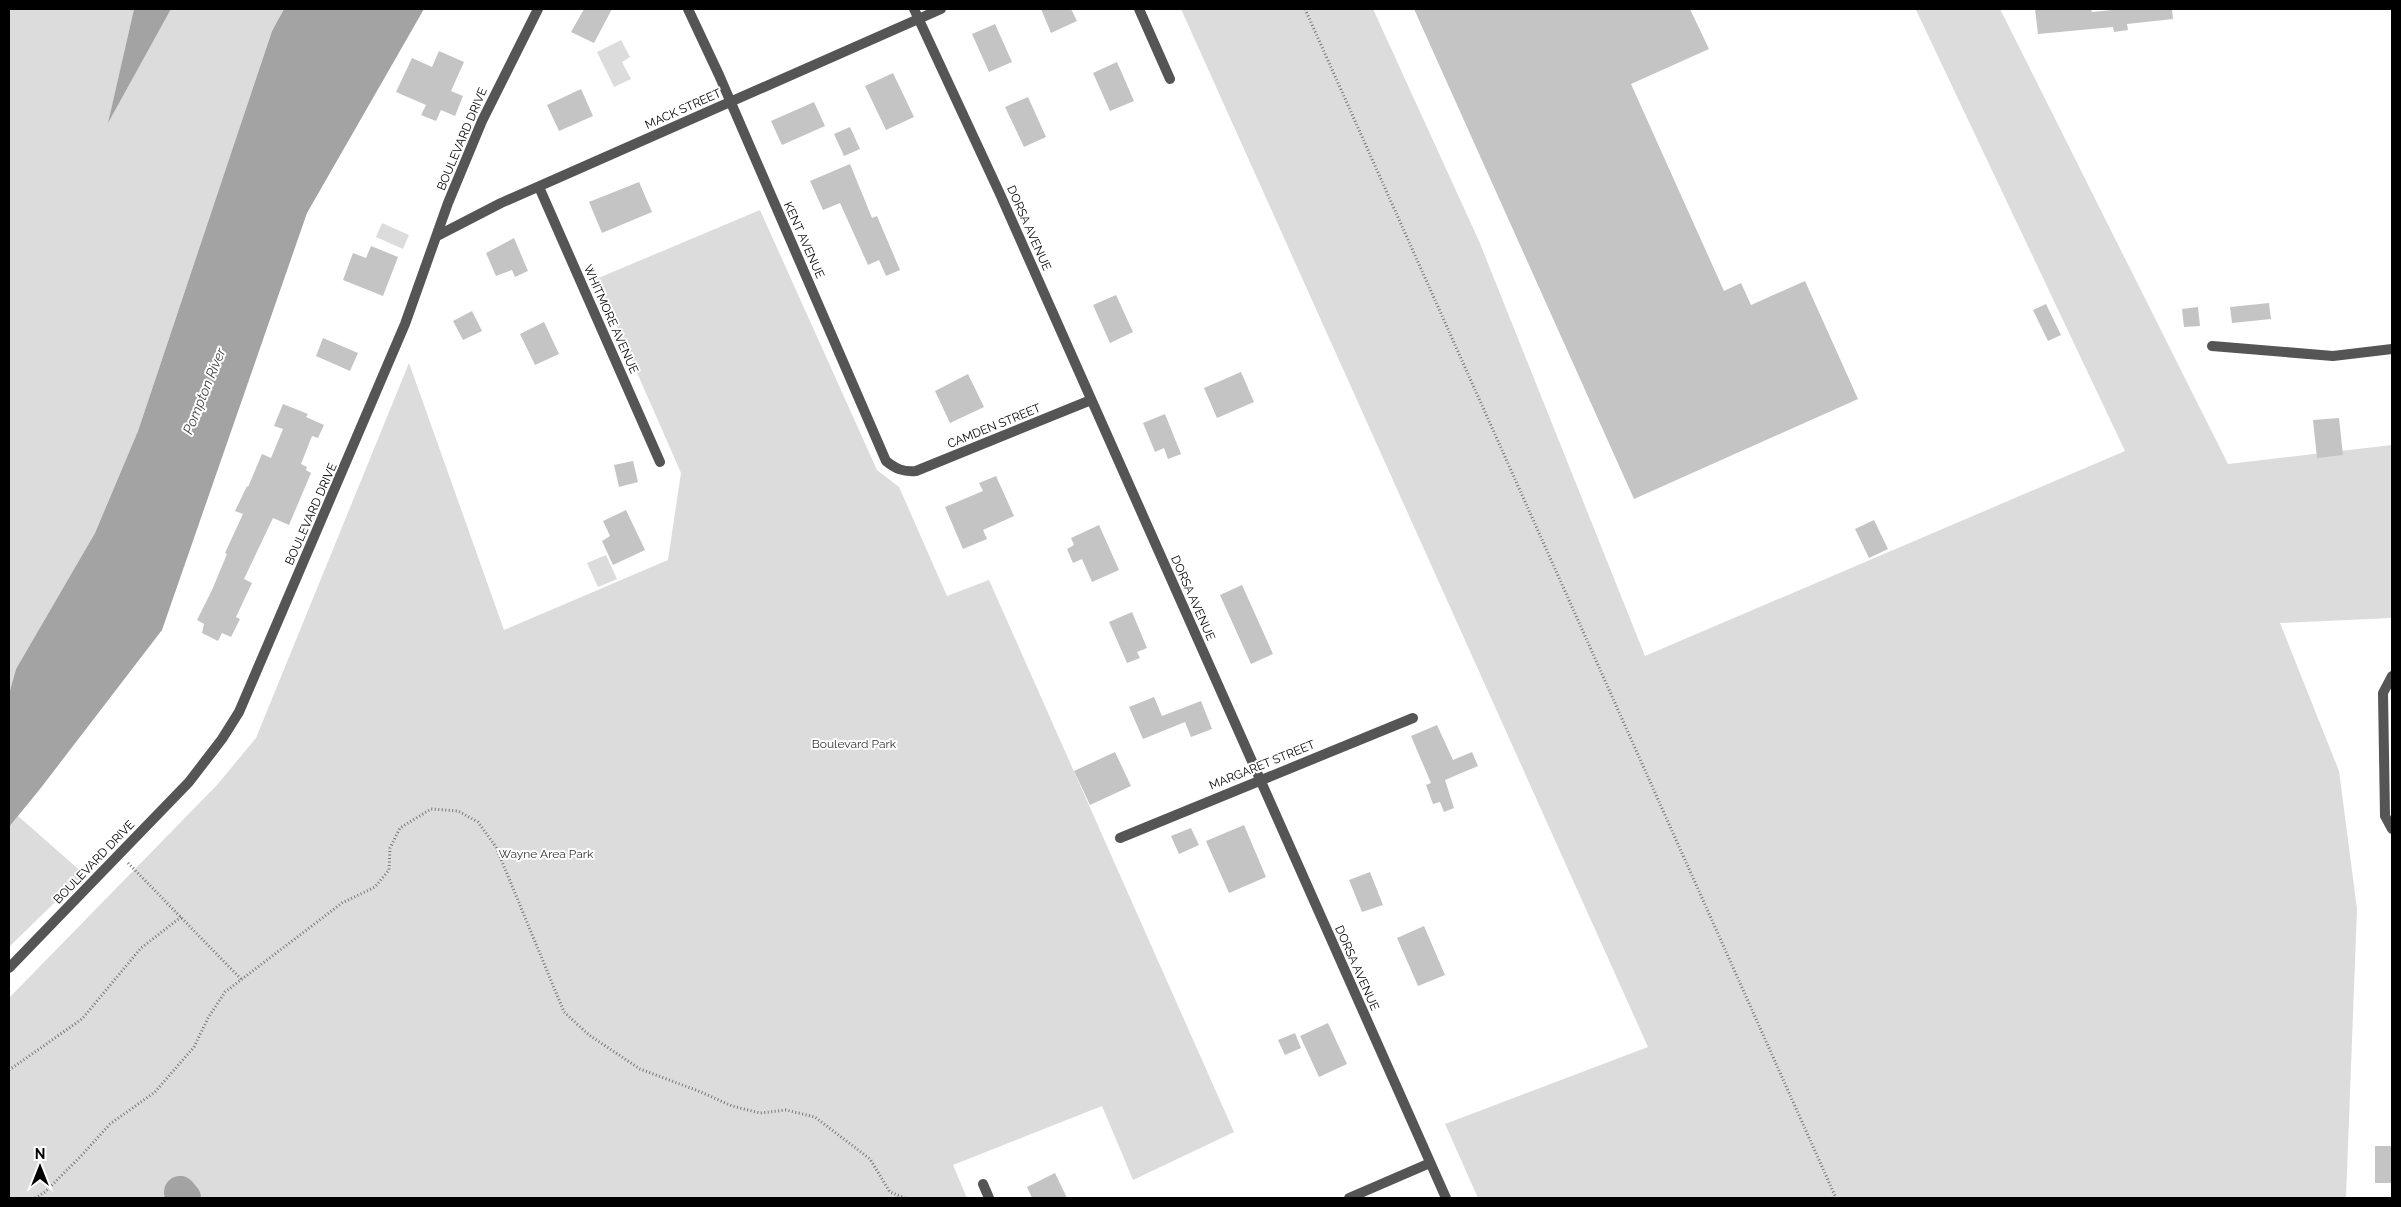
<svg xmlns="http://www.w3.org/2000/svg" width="2401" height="1207" viewBox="0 0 2401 1207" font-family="Raleway,sans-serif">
  <rect width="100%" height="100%" fill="#fff"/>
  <!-- green -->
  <path fill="#dcdcdc" d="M9,9h125l-25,111 62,-111h113l-12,22 -134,400 -43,102 -79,136 -7,25z
    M1181,9h192l106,232 166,415 480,-205 -209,-441 84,-1 228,455 164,-19v173l-112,5 59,148 18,138 -11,289h-868l-33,-74 203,-77z
    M621,40l9,17 -8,5 9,17 -17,8 -17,-35z
    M760,210l117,260 22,17 48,109 42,-16 245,552 -101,48 -31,-74 -149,59 14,33h-958v-200l208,-213 39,-47 153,-375 95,267 164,-70 13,-87 -85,-194z
    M382,223l27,12 -6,14 -27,-12z
    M606,555l11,24 -19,8 -11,-24z
    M18,816l66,58 -75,73v-120z"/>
  <!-- water -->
  <path fill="#a3a3a3" d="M134,9h37l-63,114z
    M284,9h140l-117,204 -145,417 -122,159 -31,38v-133l7,-25 79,-136 43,-102 134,-400z"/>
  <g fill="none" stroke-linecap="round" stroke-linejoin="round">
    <!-- river -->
    <path stroke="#a3a3a3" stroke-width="32" d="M180,1192l5,6"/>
  </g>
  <!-- building -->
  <path fill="#c4c4c4" d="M584,9h28l-18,34 -23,-11z
    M1041,9h30l6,12 -26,12z
    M1414,9h276l19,40 -78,35 93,207 17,-8 10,22 54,-24 53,118 -224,100z
    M2035,9h56l1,3 20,-2v-1h60l1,10 -46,5 1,6 -14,2 -1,-5 -75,7z
    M995,24l17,38 -23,10 -17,-38z
    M439,51l25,11 -13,29 12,5 -8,20 -14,-6 -5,11 -15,-6 5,-10 -30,-13 16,-34 20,9z
    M1117,62l17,39 -24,10 -17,-38z
    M893,73l21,44 -28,13 -21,-44z
    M581,89l12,27 -34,15 -12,-26z
    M1028,97l18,40 -22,10 -19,-40z
    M814,102l11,24 -43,19 -11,-24z
    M850,127l10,22 -16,7 -10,-22z
    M850,164l22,54 5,-2 23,54 -14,6 -7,-16 -11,5 -28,-62 -17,7 -13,-29z
    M639,182l13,30 -50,21 -13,-31z
    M514,238l14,33 -13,6 -3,-7 -16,6 -10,-23z
    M371,246l27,11 -15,39 -40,-16 10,-27 13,5z
    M1116,295l17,37 -23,11 -17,-38z
    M2269,303l2,16 -39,4 -2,-16z
    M2046,304l15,31 -13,6 -15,-31z
    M2198,307l2,19 -16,1 -2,-18z
    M472,311l10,20 -19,9 -10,-19z
    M544,322l15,32 -24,11 -15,-31z
    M323,338l35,15 -8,18 -34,-15z
    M1241,372l13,30 -37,16 -13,-30z
    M968,374l16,33 -34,16 -15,-32z
    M283,404l25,10 -2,3 18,8 -6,13 -6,-2 -11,28 6,3 -1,3 5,3 -22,52 -16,-7 -29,61 8,4 -16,34 4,2 -9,18 -9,-4 -4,8 -16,-8 2,-9 -7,-4 15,-30 15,-36 -2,-1 18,-39 -8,-3 12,-25 1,1 14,-33 9,4 12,-29 -9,-3z
    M1165,414l16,40 -13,5 -4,-11 -9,4 -12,-29z
    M2339,418l4,37 -26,3 -4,-38z
    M633,461l5,21 -19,5 -5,-22z
    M996,476l18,40 -31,14 4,9 -24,10 -18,-42 38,-16 -4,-8z
    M626,510l19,40 -32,15 -11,-24 8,-5 -7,-15z
    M1874,520l14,29 -19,9 -14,-29z
    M1099,525l20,45 -27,12 -10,-23 -9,4 -6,-14 7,-4 -3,-7z
    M1242,585l31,69 -22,10 -31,-69z
    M1132,612l15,36 -10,4 3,6 -13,5 -18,-41z
    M1154,697l8,19 39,-15 11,28 -21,8 -6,-15 -42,17 -14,-32z
    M1437,725l16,35 19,-8 6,14 -33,14 9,28 -10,4 -4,-10 -7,2 -7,-19 5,-2 -20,-47z
    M1115,752l16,34 -41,19 -16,-34z
    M1244,825l22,52 -37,16 -23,-52z
    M1191,828l8,17 -20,9 -8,-18z
    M1370,872l13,33 -21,7 -13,-32z
    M1424,926l21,49 -27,11 -21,-48z
    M1328,1023l19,41 -28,13 -19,-41z
    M1295,1033l6,15 -16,7 -7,-15z
    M2375,1146h17v37h-17z
    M1055,1173l12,25h-35l-5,-11z"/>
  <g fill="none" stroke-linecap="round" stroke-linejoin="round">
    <!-- path -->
    <path stroke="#777" stroke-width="3" stroke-dasharray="1 2.5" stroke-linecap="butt" d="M1305,9l531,1189
      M128,863l113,116
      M9,1070l73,-51 59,-71 40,-31
      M35,1198l10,-6 36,-36 29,-32 45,-32 39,-45 14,-29 17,-26 117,-89 33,-16 14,-17 1,-22 10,-20 31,-19 27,2 20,11 18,25 68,165 25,23 51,34 61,23 31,14 28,7 26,-3 29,7 55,42 20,33 15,6"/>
    <!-- service -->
    <path stroke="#555" stroke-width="10" d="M2212,346l121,10 59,-7
      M2392,676l-9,17 2,123 7,13"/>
    <!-- minor -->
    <path stroke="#555" stroke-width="10" d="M688,9l31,66 167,386c10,8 17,11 30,10l175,-71
      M914,9l86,185 446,1004
      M1139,9l31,70
      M539,187l121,275
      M437,236l64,-33 440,-194
      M1120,838l293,-120
      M9,968l180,-186 33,-43 17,-27 166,-388 43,-121 34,-82 56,-112
      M983,1184l6,14
      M1349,1198l81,-35"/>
  </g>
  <g text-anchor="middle" stroke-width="4" stroke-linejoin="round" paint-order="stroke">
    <!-- street labels -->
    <g font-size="12" fill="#000" stroke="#fff">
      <text transform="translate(683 109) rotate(-24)" y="4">MACK STREET</text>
      <text transform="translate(462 139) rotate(-67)" y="4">BOULEVARD DRIVE</text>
      <text transform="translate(1029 228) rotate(66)" y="4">DORSA AVENUE</text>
      <text transform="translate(804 240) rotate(66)" y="4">KENT AVENUE</text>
      <text transform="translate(611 319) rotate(66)" y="4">WHITMORE AVENUE</text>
      <text transform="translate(994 426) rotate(-22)" y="4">CAMDEN STREET</text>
      <text transform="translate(311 514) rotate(-66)" y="4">BOULEVARD DRIVE</text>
      <text transform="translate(1193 598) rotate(66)" y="4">DORSA AVENUE</text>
      <text transform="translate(1262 765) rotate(-22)" y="4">MARGARET STREET</text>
      <text transform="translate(94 862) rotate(-46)" y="4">BOULEVARD DRIVE</text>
      <text transform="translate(1357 968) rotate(66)" y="4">DORSA AVENUE</text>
    </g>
    <!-- park labels -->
    <g font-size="12" fill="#333" stroke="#fff">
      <text x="854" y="748">Boulevard Park</text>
      <text x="546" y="858">Wayne Area Park</text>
    </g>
    <!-- water labels -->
    <g font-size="14" font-style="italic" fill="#444" stroke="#fff">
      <text transform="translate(204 391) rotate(-68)" y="5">Pompton River</text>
    </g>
  </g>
  <!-- border -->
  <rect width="2401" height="1207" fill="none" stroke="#000000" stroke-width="20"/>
  <!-- north arrow -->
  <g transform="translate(40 1167)" stroke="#ffffff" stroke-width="4" paint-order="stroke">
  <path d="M0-4L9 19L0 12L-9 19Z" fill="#000000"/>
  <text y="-8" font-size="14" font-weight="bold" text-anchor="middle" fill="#000000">N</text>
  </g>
</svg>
